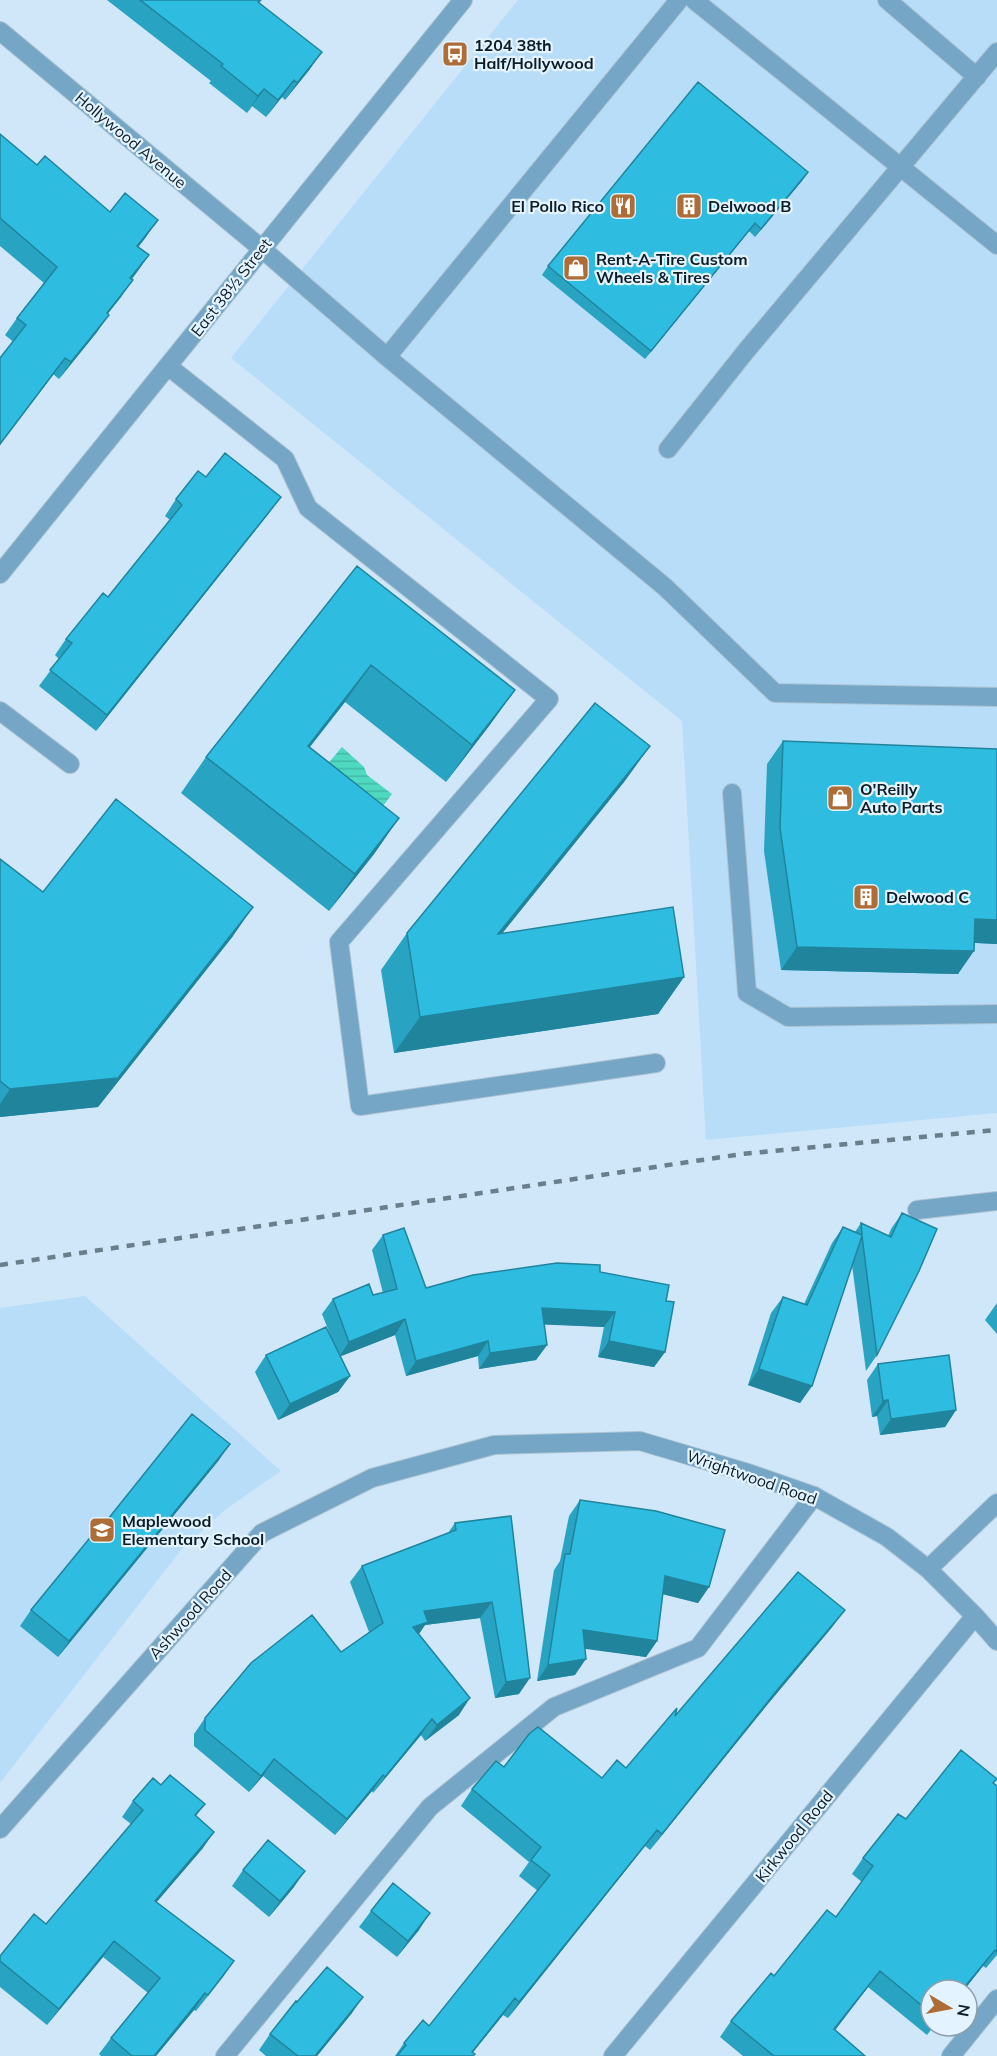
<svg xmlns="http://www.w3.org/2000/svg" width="997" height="2056" viewBox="0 0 997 2056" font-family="Mulish,sans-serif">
  <defs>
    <pattern id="water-rules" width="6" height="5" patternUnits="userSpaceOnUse" patternTransform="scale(1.5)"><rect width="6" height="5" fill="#4fd9c0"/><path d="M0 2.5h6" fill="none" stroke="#44baa5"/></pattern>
  </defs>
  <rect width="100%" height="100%" fill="#cfe7f8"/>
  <!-- built -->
  <path fill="#b7ddf8" d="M518,0h479v1113l-291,27 -24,-419 -451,-363z
    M85,1296l196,175 -55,38 -45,41 -181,233v-475z"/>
  <!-- water -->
  <path fill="url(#water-rules)" d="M342,747l22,20 3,8 25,19 -15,20 -57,-41z"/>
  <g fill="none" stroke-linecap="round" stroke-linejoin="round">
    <defs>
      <path id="service" d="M694,0l303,245
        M887,0l90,77
        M261,248l126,109 278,230 110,106 222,4
        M387,357l292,-357
        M169,367l116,92 23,49 241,191 -210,243 21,164 296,-43
        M668,449l78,-98 251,-299
        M0,711l70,53
        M732,793l15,200 41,24 209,-3
        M917,1210l80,-9
        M225,2056l205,-249 124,-100 144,-59 116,-152
        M951,2056l46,-57"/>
      <path id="minor" d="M0,31l261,217
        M928,1569l69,-66
        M0,1829l262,-296 110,-55 122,-33 146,-4 108,32 66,23 73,41 41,32 47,47 22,25
        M613,2056l362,-440"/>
      <path id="tertiary" d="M0,574l463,-574"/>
    </defs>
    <!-- service casing -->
    <use href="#service" stroke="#acc3d2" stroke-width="20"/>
    <!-- minor casing -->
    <use href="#minor" stroke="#acc3d2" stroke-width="20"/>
    <!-- tertiary casing -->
    <use href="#tertiary" stroke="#acc3d2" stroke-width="20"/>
    <!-- service -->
    <use href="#service" stroke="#76a6c6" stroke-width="18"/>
    <!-- minor -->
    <use href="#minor" stroke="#76a6c6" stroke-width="18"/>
    <!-- tertiary -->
    <use href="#tertiary" stroke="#76a6c6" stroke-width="18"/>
    <!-- rail -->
    <path stroke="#6a7e8b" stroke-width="4.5" stroke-dasharray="8 8" stroke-linecap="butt" d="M0,1265l742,-111 255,-24"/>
  </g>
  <!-- wall -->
  <path fill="#28a3c1" d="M107,0h155l-3,3 51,66 -25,31 -3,-3 -16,20 -14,-11 -5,7 -38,-30 2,-2z
    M0,134l37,31 73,47 36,25 -8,10 11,8 -17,24 -11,18 -13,16 -11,19 -38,47 -54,-44 12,-17 27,-35 -44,-37z
    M808,172l-53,65 -6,-6 -104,128 -103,-84 6,-9z
    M206,477l63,36 -173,218 -57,-45 20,-27 -4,-4 11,-16 42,-42 62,-77 -5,-4 11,-17z
    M357,566l158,124 -26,36 -43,56 -101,-80 -35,45 89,71 -25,36 -45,57 -148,-118 25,-36z
    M783,741l214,8v195l-22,-1 -17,31 -177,-4 -17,-119 3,-87z
    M650,746l-26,36 -122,151 182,44 -26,37 -264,39 -13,-83 26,-37z
    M0,859l43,33 190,44 -135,171 -98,10z
    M902,1213l-25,142 -11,16 -14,-106 -40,121 -12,17 -52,-18 23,-72 12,-16 21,7 28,-61 11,-16 12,5 6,-9 27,13 3,-7z
    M383,1235l43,53 174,-16 66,29 -1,51 -11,15 -56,-10 6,-30 -60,-3 3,21 -11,15 -57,9 -1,-13 -72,20 -11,-41 -55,21 10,20 -12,16 -60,28 -23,-48 11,-17 64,-21 -8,-20 11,-15 40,-4 10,-2 -11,-43z
    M997,1303v31l-12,-14z
    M878,1364l78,46 -11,17 -65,8 -3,-19 -5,1 -5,-37z
    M219,1460l-161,197 -38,-31 11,-16 73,-86z
    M580,1500l129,87 -11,16 -35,-9 -6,47 -11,16 -61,-9 -10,27 -38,6 17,-111 6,-9 9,-45z
    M511,1516l8,178 -24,4 -15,-80 -55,7 -6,9 40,81 -34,26 -4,-6 -48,58 -1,-2 -37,44 -72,-59 -14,16 -55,-46v-12l11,-16 136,-66 28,-20 -19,-50 12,-16 86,-33 7,-10z
    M833,1626l-66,79 -117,145 -5,-4 -137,172 -5,-3 -30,37v4h-78l9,-13 25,-17 109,-135 -19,-15 10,-14 -68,-56 11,-17 32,-22 98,11 24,-10 49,-52z
    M994,1784l3,2v169l-11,13 -3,-2 -19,24h-33v36h3l-7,9 -59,-48 -33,43 30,26h-122l-23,-19 11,-16 43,-45 62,-59 26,-35 -10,-8 11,-16 43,-39z
    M161,1785l44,19 -9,12 7,32 -47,54 78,59 -38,50 -2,-1 -38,46h-55l-2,-2 12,-16 37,-45 -45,-36 -56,68 -47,-38v-31l46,-32 85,-100 -9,-7 11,-16z
    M243,1870l51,17 -25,30 -37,-31z
    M371,1911l48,19 -22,27 -38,-30z
    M297,2002l55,11 -35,43h-51l-7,-6 11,-16z"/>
  <!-- shaded-wall -->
  <path fill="#20849d" d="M322,52l-12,17 -25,31 12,-17z
    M294,80l-12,17 -16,20 12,-17z
    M264,89l-12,17 -5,7 11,-17z
    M808,172l-6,9 -47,56 6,-8z
    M158,220l-12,17 -20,26 11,-17z
    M755,223l-6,8 -104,128 6,-8z
    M149,255l-12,17 -18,23 11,-17z
    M133,280l-12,17 -26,33 12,-17z
    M109,315l-12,17 -38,47 12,-17z
    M65,358l-12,17 -53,70v-1z
    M281,497l-12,16 -173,218 11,-16z
    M371,665l-26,37 -63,80 26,-36z
    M515,690l-26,36 -43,56 26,-37z
    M650,746l-26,36 -152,189 26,-37z
    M399,818l-25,36 -45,57 26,-37z
    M253,907l-20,29 -135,171 -98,10v-13l10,-15z
    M975,919l22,1v24l-38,-2z
    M797,947l177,4 -16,23 -177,-4z
    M684,977l-26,37 -264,39 26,-36z
    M542,1308l73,4 -11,15 -73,-3z
    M405,1319l-10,16 -56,22 10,-15z
    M488,1341l-10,15 -72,20 10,-15z
    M609,1341l56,11 -11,15 -56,-10z
    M547,1345l-11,15 -57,9 11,-16z
    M759,1369l53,17 -12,17 -52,-18z
    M350,1376l-12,16 -60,28 12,-16z
    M888,1400l-11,16 -5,1 11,-16z
    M956,1410l-11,17 -65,8 11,-16z
    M230,1444l-11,16 -161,197 11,-16z
    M665,1576l44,11 -11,16 -44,-11z
    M492,1602l-12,16 -55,7 -9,13 -14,5 22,-32z
    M845,1610l-12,16 -66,79 -117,145 12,-16 116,-145z
    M583,1630l74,11 -11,16 -75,-10z
    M586,1659l-11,16 -38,6 11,-16z
    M530,1678l-11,16 -24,4 11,-16z
    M470,1698l-11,17 -34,26 12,-16z
    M432,1719l-11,16 -48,58 12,-16z
    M274,1759l-11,17 -14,16 12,-16z
    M383,1775l-11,16 -37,44 12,-16z
    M657,1830l-12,16 -137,172 11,-16z
    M214,1832l-11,16 -59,69 11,-16z
    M305,1871l-11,16 -25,30 11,-16z
    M430,1913l-11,17 -22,27 11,-16z
    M114,1941l-11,16 -56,68 12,-16z
    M995,1950l-12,16 -19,24h-2z
    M234,1961l-11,16 -27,34 12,-16z
    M880,1971l-12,16 -45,59 11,-17z
    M205,1993l-11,17 -38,46h-2z
    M363,1997l-11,16 -35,43h-2z
    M515,1998l-12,17 -33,41h-1z"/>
  <!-- building -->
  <path fill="#2ebde0" stroke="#20849d" stroke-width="1.5" d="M140,0h120l-2,2 64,50 -25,31 -3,-3 -16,20 -14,-11 -6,7 -37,-30 2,-2z
    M698,82l110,90 -47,57 -6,-6 -104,128 -103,-85z
    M0,134l37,31 8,-9 65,56 15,-19 33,27 -21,26 12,9 -19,23 3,2 -26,33 2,2 -38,47 -6,-4 -65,86v-86l26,-33 -9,-7 40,-51 -57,-49z
    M225,453l56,44 -174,218 -57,-45 22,-27 -6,-4 37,-46 5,4 74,-92 -6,-6 22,-28 8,6z
    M357,566l158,124 -43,55 -101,-80 -63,81 91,72 -44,56 -149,-117z
    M595,703l55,43 -152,188 175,-27 11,70 -264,40 -13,-84z
    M783,741l214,8v171l-22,-1 -1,32 -177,-4 -17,-119z
    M116,799l137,108 -135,171 -108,11 -10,-8v-222l43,33z
    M902,1213l35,16 -18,42 -42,84 -15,-119 -50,150 -53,-17 24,-72 24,8 36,-78 19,8 -1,-12 30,14z
    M404,1228l22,60 47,-13 84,-12 43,2v7l69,13 -3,16 8,1 -9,50 -56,-11 6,-29 -73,-4 5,37 -57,8 -2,-12 -72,20 -11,-42 -56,23 -16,-43 36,-15 4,11 24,-6 -14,-54z
    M326,1327l24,49 -60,28 -24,-49z
    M949,1355l7,55 -65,9 -3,-19 -5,1 -5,-37z
    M192,1414l38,30 -161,197 -38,-31 71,-87 2,1z
    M580,1500l76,11 69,19 -16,57 -44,-11 -8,65 -74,-11 3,29 -38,6 17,-111h5z
    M511,1516l19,162 -24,4 -14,-80 -68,9 4,11 -15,5 57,71 -33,27 -5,-6 -47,58 -2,-2 -36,44 -73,-60 -13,17 -56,-46v-12l46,-55 61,-48 29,37 42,-29 -21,-57 94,-36 -1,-7z
    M798,1572l47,38 -67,79 -116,145 -5,-4 -138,172 -4,-4 -43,54 3,2 -2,2h-76l9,-11 -2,-2 19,-23 6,6 121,-151 -19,-15 10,-13 -69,-58 24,-28 8,6 25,-33 9,-7 64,51 15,-18 9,8 51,-60 -2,8z
    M961,1750l36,29 -4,4 4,3v166l-2,-2 -33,40h-31v23l-51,-42 -46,58 31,27h-91l-43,-35 40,-48 3,3 53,-66 9,7 37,-51 -10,-8 35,-44 8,5z
    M170,1775l35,29 -10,11 19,17 -59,69 79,60 -26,34 -3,-2 -51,63h-22l-21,-18 49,-60 -46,-37 -55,68 -59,-48v-5l34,-42 12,10 97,-114 -10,-9 20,-23 8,7z
    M268,1840l37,31 -25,30 -37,-31z
    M393,1883l37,30 -22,28 -37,-30z
    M327,1967l36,30 -48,59h-17l-28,-22 26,-33 1,1z"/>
  <!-- icons -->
  <defs>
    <symbol id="bus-square" viewBox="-11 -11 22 22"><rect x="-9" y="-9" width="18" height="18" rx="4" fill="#ae6d37" stroke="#e3f3ff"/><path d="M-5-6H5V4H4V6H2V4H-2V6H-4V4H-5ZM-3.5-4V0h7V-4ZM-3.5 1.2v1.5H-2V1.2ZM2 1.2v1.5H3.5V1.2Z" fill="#fff"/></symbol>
    <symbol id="restaurant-square" viewBox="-11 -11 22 22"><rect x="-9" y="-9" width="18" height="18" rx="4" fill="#ae6d37" stroke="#e3f3ff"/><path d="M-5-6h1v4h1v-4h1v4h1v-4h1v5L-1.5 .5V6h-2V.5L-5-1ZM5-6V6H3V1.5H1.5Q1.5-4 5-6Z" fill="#fff"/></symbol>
    <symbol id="building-square" viewBox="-11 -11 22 22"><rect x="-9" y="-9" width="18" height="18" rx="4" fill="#ae6d37" stroke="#e3f3ff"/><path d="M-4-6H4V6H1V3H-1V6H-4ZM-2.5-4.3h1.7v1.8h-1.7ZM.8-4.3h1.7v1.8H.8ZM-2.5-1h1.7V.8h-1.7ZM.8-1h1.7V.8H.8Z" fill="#fff"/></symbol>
    <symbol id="shop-square" viewBox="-11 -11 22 22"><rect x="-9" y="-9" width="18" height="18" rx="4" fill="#ae6d37" stroke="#e3f3ff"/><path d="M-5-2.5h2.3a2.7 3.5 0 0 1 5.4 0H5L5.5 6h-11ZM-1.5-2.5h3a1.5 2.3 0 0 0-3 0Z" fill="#fff"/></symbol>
    <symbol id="school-square" viewBox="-11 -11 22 22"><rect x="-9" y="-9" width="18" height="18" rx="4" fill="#ae6d37" stroke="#e3f3ff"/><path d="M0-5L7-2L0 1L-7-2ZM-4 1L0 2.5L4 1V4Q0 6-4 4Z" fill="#fff"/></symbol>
  </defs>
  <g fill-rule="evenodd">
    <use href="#bus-square" x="440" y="39" width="30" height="30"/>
    <use href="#restaurant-square" x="608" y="191" width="30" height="30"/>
    <use href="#building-square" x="674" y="191" width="30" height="30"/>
    <use href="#shop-square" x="561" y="253" width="30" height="30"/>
    <use href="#shop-square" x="825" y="783" width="30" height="30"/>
    <use href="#building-square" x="851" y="882" width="30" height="30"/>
    <use href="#school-square" x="87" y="1515" width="30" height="30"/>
  </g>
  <g text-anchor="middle" stroke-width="4.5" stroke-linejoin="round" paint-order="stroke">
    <!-- poi labels -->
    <g font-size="16" font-weight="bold" fill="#0d1d27" stroke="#e3f3ff" text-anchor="start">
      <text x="474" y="51">1204 38th<tspan x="474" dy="18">Half/Hollywood</tspan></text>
      <text x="604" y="212" text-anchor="end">El Pollo Rico</text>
      <text x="708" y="212">Delwood B</text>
      <text x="596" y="265">Rent-A-Tire Custom<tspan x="596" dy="18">Wheels &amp; Tires</tspan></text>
      <text x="860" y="795">O'Reilly<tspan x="860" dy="18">Auto Parts</tspan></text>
      <text x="886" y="903">Delwood C</text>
      <text x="122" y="1527">Maplewood<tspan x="122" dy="18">Elementary School</tspan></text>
    </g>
    <!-- street labels -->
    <g font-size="16" fill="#0d1d27" stroke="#e3f3ff">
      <text transform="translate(131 140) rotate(40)" y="6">Hollywood Avenue</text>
      <text transform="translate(231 287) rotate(-52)" y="6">East 38½ Street</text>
      <text transform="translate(752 1477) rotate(19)" y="6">Wrightwood Road</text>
      <text transform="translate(190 1614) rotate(-48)" y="6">Ashwood Road</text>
      <text transform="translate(794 1836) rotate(-51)" y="6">Kirkwood Road</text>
    </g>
  </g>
  <!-- north arrow -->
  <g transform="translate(949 2008) rotate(100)"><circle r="28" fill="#e3f3ff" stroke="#8d9da9" stroke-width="1.5"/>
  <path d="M0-4.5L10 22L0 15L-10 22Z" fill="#ae6d37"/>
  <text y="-9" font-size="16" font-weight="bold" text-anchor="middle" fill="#0d1d27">N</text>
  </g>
</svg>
